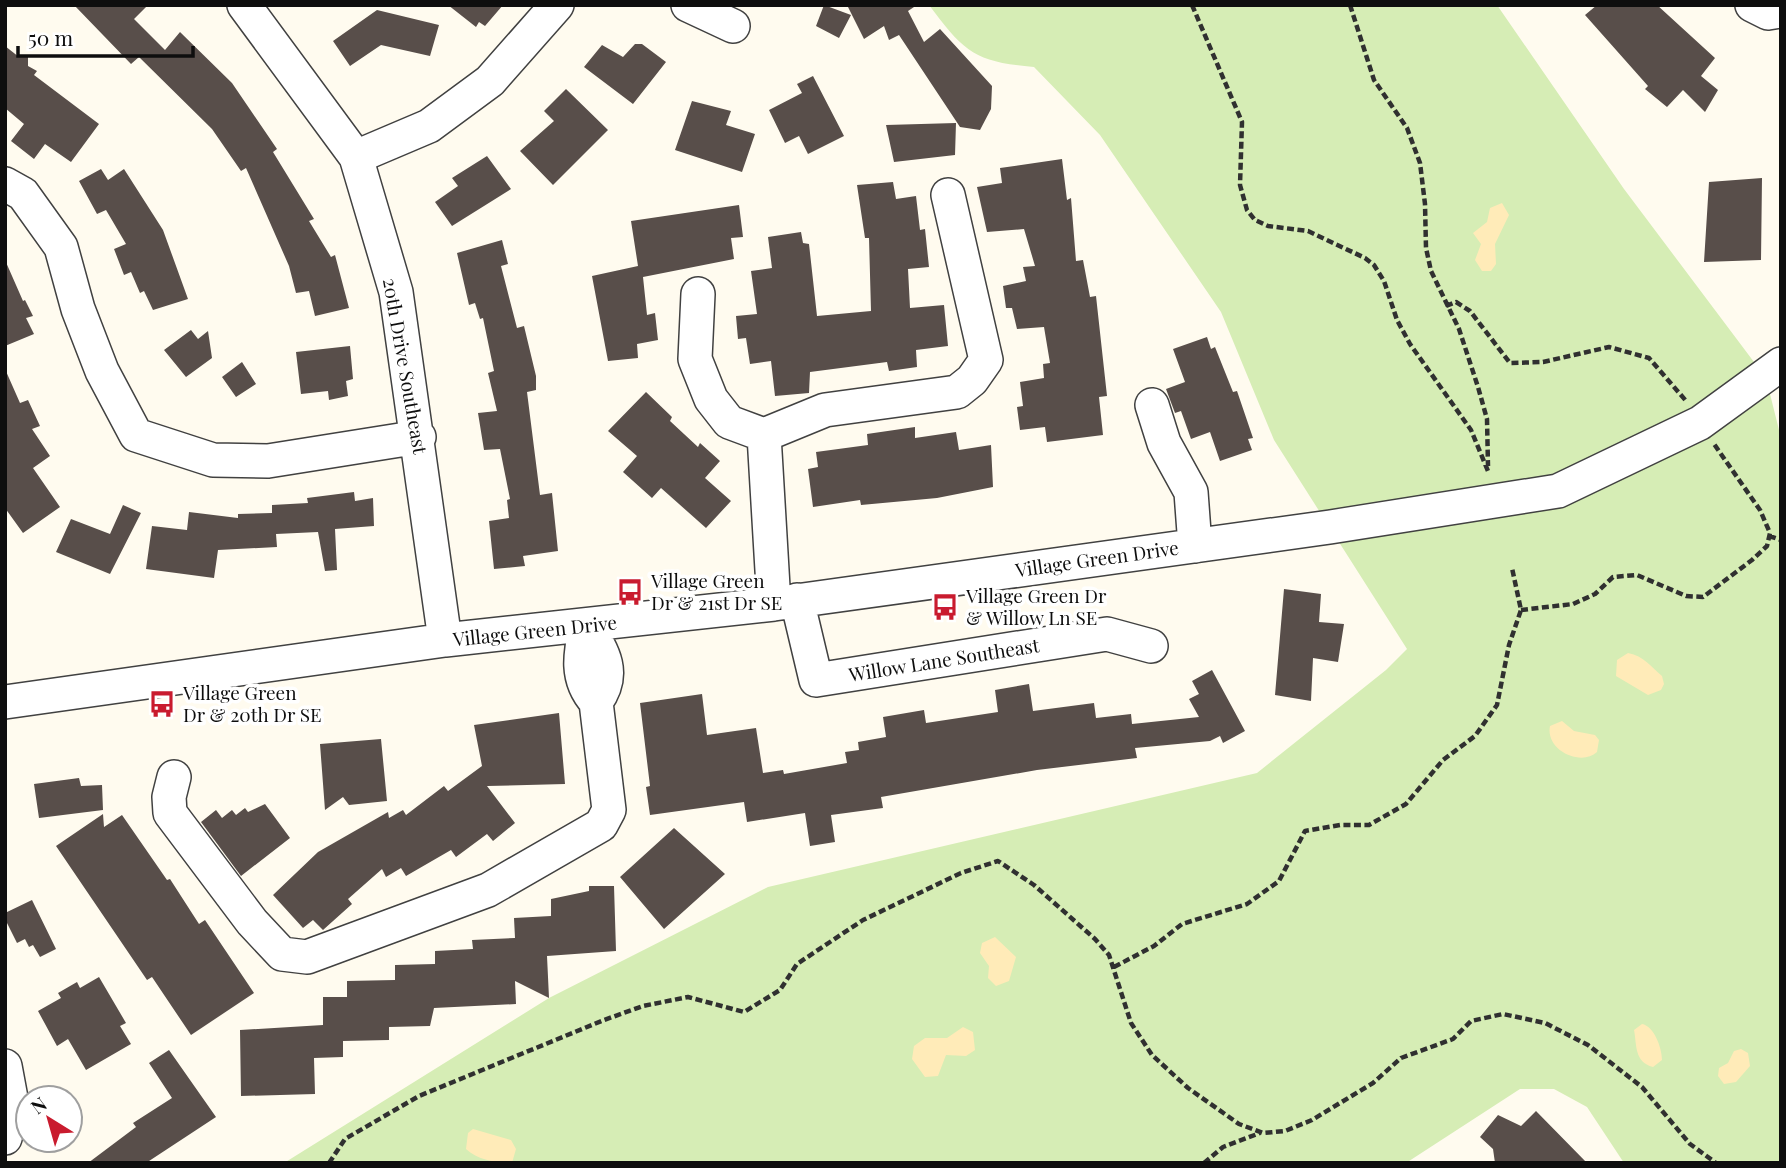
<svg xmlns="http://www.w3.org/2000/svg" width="1786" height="1168" viewBox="0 0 1786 1168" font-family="'Playfair Display',serif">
  <rect width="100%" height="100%" fill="#fffbef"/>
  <!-- green -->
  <path fill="#d6edb5" d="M929,5h568l127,184 142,189 15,60v725h-157l-37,-56 -33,-18h-34l-114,74h-1122l265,-165 219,-111 489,-114 129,-103 21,-21 -133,-209 -53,-128 -121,-177 -66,-68c-59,-5 -70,-15 -105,-62z"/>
  <!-- sand -->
  <path fill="#ffebb8" d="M1502,203l7,12 -14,29 1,20 -5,7h-9l-7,-11 6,-16 -8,-11 14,-11 3,-14z
    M1628,653c16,3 23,14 34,23l2,8 -3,6 -13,5 -32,-19 1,-16z
    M1562,721l12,10 21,4 4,5 -2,12c-16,15 -52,-2 -47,-26z
    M995,937l21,20 -7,24 -13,5 -8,-8 1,-12 -9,-13 2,-10z
    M1642,1024c12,2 20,24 20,36l-9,7c-19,-5 -16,-22 -19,-37z
    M963,1027l10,5 2,18 -9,6 -20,-1 -8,21 -13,1 -13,-18 2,-13 11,-8h22z
    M1741,1049l7,4 2,13 -14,16 -12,2 -6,-8 1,-8 9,-5 6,-12z
    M473,1129l38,11 5,9 -4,14c-15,0 -35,-3 -46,-14l2,-16z"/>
  <!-- building -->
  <path fill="#584e4a" d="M74,5h74l-14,14 31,31 15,-18 52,51 45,66 -4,3 41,67 -5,2 22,36 4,-2 14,53 -34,8 -6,-25 -13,2 -7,-27 -43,-98 -5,3 -29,-42 -73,-72 -8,7z
    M448,5h55l-18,21 -6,-4 -3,5z
    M824,5l27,10 -12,23 -23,-12z
    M847,5h70l-9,6 16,31 16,-13 52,57 -1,23 -11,21 -20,-3 -61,-92 -10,5 -5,-14 -20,13z
    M1597,5h60l58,53 -14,18 17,14 -13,22 -22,-22 -16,17 -22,-18 3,-3 -63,-71z
    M377,10l62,15 -9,31 -49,-11 -31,21 -17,-25z
    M635,44h7l24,18 -33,42 -49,-37 18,-22 21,12z
    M5,46l14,11 9,-2v11l9,5 -3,4 65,49 -28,38 -26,-18 -11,15 -23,-18 13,-17 -19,-16z
    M813,76l31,60 -36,18 -9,-18 -14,7 -16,-33 33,-17 -5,-9z
    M566,89l42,41 -55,55 -33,-34 34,-30 -10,-10z
    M692,101l39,10 -5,14 29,9 -13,38 -67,-22z
    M956,123l-1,32 -61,7 -8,-37z
    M487,156l24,33 -59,37 -17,-24 23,-16 -6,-8z
    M1062,159l5,41 4,-2 5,63 7,-1 7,37 6,-1 11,100 -8,1 4,38 -56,7 -2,-15 -25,3 -3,-23 6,-1 -3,-24 24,-4 -1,-14 7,-1 -6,-36 -27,2 -5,-21h-6l-3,-22 23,-5 -3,-14 12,-1 -11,-37 -37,3 -10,-45 25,-4 -2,-15z
    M101,169l7,11 16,-11 39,61 25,69 -35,11 -9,-19 -4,2 -9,-21 -7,3 -10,-26 12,-5 -20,-34 -9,4 -18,-33z
    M1762,178l-1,82 -57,2 5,-80z
    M893,182l3,17 20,-3 4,34 5,-1 4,38 -21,2 2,39 34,-3 4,41 -32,4 1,17 -28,4 -2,-9 -77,10 -1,21 -34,3 -4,-35 -21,3 -4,-26 -8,1 -2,-23 21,-2 -6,-43 21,-3 -4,-31 33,-5 2,11 6,1 8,72 54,-5 -2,-73h-4l-8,-53z
    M739,205l4,32 -12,1 3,21 -91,18 4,38 8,-2 3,27 -21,4 1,14 -30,3 -16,-85 46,-10 -7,-45z
    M502,240l6,24 -7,2 16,62 7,-2 12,50v14l-9,2 13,103 12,-2 6,58 -35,5 2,10 -31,3 -5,-48 20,-3 -2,-18 3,-1 -10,-50 -16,1 -6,-37 19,-2 -9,-38 6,-2 -11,-53 -3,1 -5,-16 -6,2 -12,-52z
    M5,260l18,41 2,-1 8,16 -7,2 8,16 -29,12z
    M191,330l7,9 10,-8 4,27 -26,19 -22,-27z
    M1207,337l4,12 4,-2 18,45 4,-1 16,47 -5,1 4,11 -32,11 -10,-29 -19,7 -10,-28 -6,2 -9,-24 19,-7 -12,-33z
    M350,346l3,33 -7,2 2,15 -19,4 -1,-9 -27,3 -5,-42z
    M242,362l14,22 -20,13 -14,-20z
    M5,369l15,34 8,-3 12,26 -8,3 18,27 -17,12 27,39 -37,26 -18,-25z
    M646,392l26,25 -2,4 28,26 2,-4 20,18 -15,17 26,23 -25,27 -45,-40 -9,10 -29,-26 14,-16 -29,-25z
    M915,427v11l41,-6 3,18 32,-5 2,42 -56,11 -76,7 -1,-5 -47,7 -5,-38 10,-2 -2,-15 52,-7 -1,-11z
    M354,492l1,9 18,-3 1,28 -39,3 2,41 -12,1 -7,-39 -42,2 1,13 -59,3 -4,28 -68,-9 6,-43 35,4 2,-18 49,6v-4l34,-1v-8l36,-2 -1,-5z
    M123,505l18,8 -31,61 -54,-22 15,-33 39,15z
    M1284,589l37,5 -2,28 25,2 -6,38 -25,-4 -2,43 -36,-6z
    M1212,670l33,61 -22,12 -3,-7 -10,5 -75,7 2,10 -100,12 -156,27 2,11 -52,7 4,27 -25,4 -5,-33 -58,9 -3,-20 -94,13 -4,-28 4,-1 -10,-83 62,-9 5,41 49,-7 7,45 20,-3 1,4 63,-11 -2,-11 14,-2 -1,-8 28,-5 -3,-20 41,-7 2,13 72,-11 -3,-22 34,-6 4,27 61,-8 2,15 35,-4 1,10 67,-7 -10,-18 10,-5 -7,-13z
    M559,713l6,71 -78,2 28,37 -22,18 -6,-7 -31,23 -5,-7 -45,26 -5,-8 -15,9 -4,-8 -34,30 4,5 -29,26 -10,-10 -10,8 -30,-33 45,-43 70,-40 1,6 14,-8 3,5 38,-29 4,5 34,-25 -8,-41z
    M381,739l6,62 -38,4 -6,-8 -18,13 -5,-66z
    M79,778l2,8 21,-1 1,25 -64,8 -5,-34z
    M265,804l25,34 -49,38 -40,-54 15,-12 6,8 10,-8 4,5 9,-7 3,4z
    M103,814l1,13 18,-12 45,65 3,-1 29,45 6,-4 49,73 -63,42 -39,-58 -5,3 -91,-134z
    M674,828l51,46 -61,55 -44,-52z
    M589,886h25l2,65 -69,5 2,42 -34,-17 1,23 -82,4 -4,18 -41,1v13l-46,1v16l-29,1 1,36 -74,2 -1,-66 83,-5v-28h24v-16l48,-1v-15l40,-1v-13l38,-2 -1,-9 43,-2 -1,-20 37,-2v-17l38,-8z
    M32,900l24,49 -16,8 -7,-12 -4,2 -4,-8 -8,4 -12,-24v-6z
    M99,977l27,46 -6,3 11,18 -45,26 -18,-31 -11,7 -19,-35 23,-13 -3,-5 19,-11 3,6z
    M169,1050l47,67 -70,46h-58l48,-36 -3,-4 39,-25 -23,-35z
    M1536,1111l51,52h-92l-2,-14 -13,-12 18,-22 23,11z"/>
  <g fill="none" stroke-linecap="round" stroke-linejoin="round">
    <defs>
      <path id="minor" d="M244,5l112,152 40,135 49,348
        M688,5l45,21
        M1752,5l16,8 13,-2
        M356,157l73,-31 61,-45 67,-76
        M5,184l18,10 38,53 17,62 24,62 34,64 77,25 55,1 151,-24
        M698,294l-3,65 16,40 18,23 35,13
        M1152,405l12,38 27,49 4,54
        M797,600l19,80 291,-46 44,12
        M774,604l-10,-169 61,-25 132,-18 15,-12 14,-20 -38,-165
        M586,625c17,27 31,48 10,77
        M5,702l440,-62 329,-36 556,-77 228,-36 142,-68 81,-59
        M174,777l-5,20 1,16 82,109 30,32 25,3 181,-67 113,-65 8,-15 -13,-108c-21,-23 -16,-48 -10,-77
        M5,1066l8,43 -8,29"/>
    </defs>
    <!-- minor casing -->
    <use href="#minor" stroke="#414141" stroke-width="36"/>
    <!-- path -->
    <path stroke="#303030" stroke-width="4.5" stroke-dasharray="7 3.5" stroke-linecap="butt" d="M1192,5l50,117 -2,63 7,25 8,10 13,6 40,5 57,27 9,7 10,16 13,39 13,24 61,86 17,41
      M1350,5l24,75 33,48 13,35 5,41 1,44 5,23 28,58 19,58 9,32 1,47
      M1446,306l10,-4 14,9 40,52 33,-1 66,-15 40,11 38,44
      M1769,536l12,4
      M1521,610l52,-6 22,-10 18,-17 24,-2 49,21 17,1 49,-37 15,-14 3,-13 -10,-23 -46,-66
      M1114,967l40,-21 28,-22 65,-20 32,-23 26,-50 35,-6h29l37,-21 37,-44 32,-24 22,-31 12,-60 12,-35 -9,-42
      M329,1163l16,-24 74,-43 185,-76 39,-14 45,-9 56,15 36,-22 17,-26 66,-44 98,-47 37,-12 36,24 61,54 14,16 22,68 21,32 36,33 51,36 24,9 22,-2 27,-11 61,-37 28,-25 52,-19 18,-18 32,-7 42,9 43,22 54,42 48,57 26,19
      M1204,1163l19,-16 37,-14"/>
    <!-- minor -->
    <use href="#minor" stroke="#fff" stroke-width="33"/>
  </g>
  <!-- icons -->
  <defs>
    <symbol id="bus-bare" viewBox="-9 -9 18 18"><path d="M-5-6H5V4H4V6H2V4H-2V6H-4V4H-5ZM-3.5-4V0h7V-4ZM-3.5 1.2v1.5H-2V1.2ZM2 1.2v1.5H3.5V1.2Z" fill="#c91b2e" stroke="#fff" stroke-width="2.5" paint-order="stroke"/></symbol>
  </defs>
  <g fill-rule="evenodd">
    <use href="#bus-bare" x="611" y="573" width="38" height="38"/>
    <use href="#bus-bare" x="926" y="588" width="38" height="38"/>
    <use href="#bus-bare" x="143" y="685" width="38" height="38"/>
  </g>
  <g text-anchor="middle" stroke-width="7" stroke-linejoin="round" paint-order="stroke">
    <!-- street labels -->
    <g font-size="19" fill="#0e0e0e" stroke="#fff">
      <text transform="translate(405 366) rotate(80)" y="7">20th Drive Southeast</text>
      <text transform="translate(1097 559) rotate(-8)" y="7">Village Green Drive</text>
      <text transform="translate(535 631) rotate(-6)" y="7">Village Green Drive</text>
      <text transform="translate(944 660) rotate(-9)" y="7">Willow Lane Southeast</text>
    </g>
    <!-- poi labels -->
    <g font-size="19" fill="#0e0e0e" stroke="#fff" text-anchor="start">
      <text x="651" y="588">Village Green<tspan x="651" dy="22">Dr &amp; 21st Dr SE</tspan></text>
      <text x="966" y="603">Village Green Dr<tspan x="966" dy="22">&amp; Willow Ln SE</tspan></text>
      <text x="183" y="700">Village Green<tspan x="183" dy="22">Dr &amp; 20th Dr SE</tspan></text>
    </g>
  </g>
  <!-- border -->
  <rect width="1786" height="1168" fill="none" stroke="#0e0e0e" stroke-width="14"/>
  <!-- north arrow -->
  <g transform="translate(49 1119) rotate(323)"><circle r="33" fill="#ffffff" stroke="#9f9f9f" stroke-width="2"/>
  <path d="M0-5L12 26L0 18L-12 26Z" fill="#c91b2e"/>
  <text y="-10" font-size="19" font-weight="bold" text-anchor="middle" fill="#0e0e0e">N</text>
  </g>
  <!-- scale -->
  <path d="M18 46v10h175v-10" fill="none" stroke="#0e0e0e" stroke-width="3.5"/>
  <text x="28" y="46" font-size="21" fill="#0e0e0e" stroke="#ffffff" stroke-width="5" paint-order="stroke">50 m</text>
</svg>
